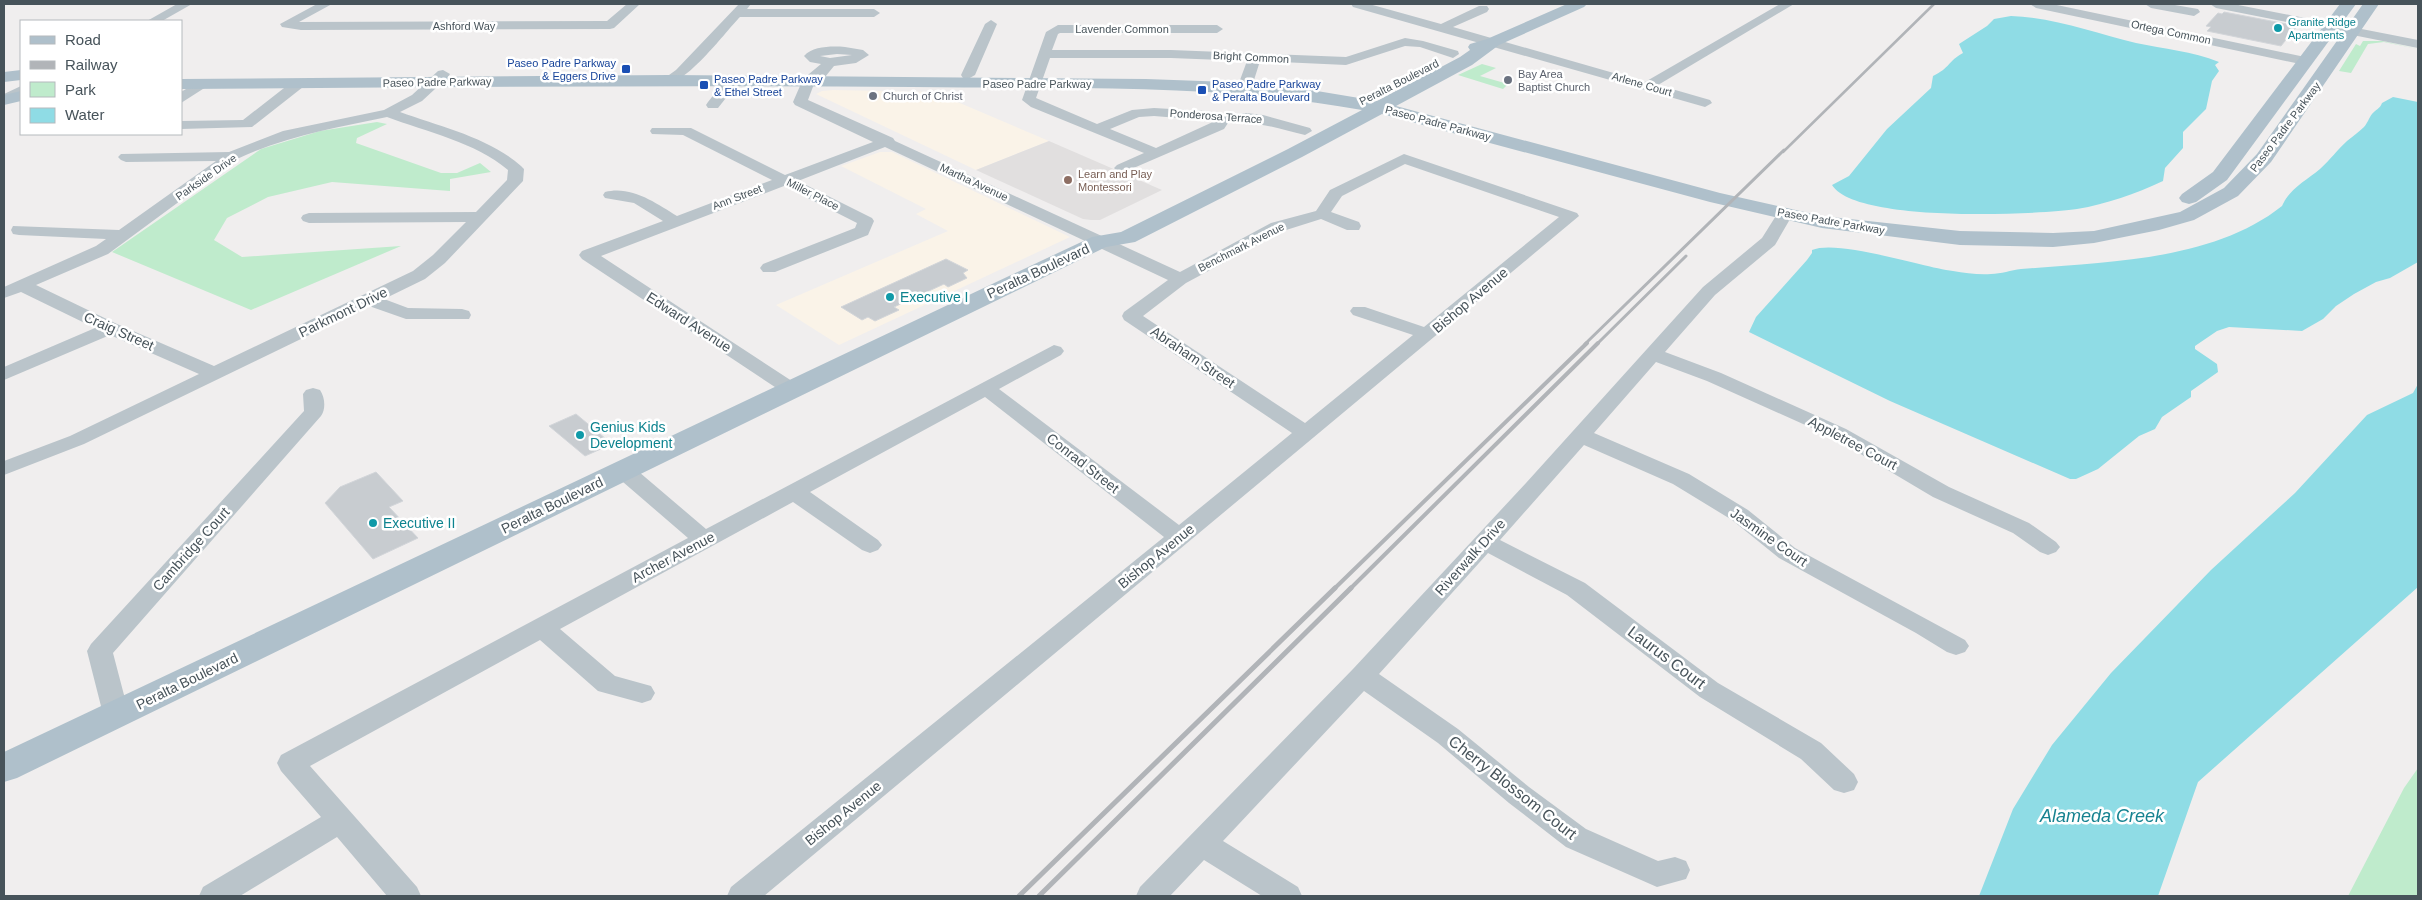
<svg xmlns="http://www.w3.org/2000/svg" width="2422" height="900" viewBox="0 0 2422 900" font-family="Helvetica,sans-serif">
  <rect width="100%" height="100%" fill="#f0eeee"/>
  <!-- commercial -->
  <path fill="#faf3e8" d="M833,90l101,2 115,49 -73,29 -160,-76 6,-3z
    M880,152h12l178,85 -231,108 -63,-40 172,-74 -32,-17 10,-5 -85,-43z"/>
  <!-- education -->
  <path fill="#e1dfdf" d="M1049,141l113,49 -62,30h-9l-8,-1 -107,-49z"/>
  <!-- green -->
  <path fill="#bfebcc" d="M2363,41h19l36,8 -34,-7 -16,2 -17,29 -12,-2 17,-27 4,2z
    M1482,64l14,4 -16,8 28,8 -5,5 -45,-14z
    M377,122l10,2 -30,14 -1,5 85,30h16l23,-10 11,9 -41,7v12l-118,-9 -64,15 -41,21 -13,22 28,17 159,-11 -150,64 -139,-58 149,-103 59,-18z
    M2418,768v128h-70l56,-108z"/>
  <!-- water -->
  <path fill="#8fdce5" d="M2011,16c42,1 84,17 125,27 28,6 56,8 83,19l-4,3 4,6 -7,10 -6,28 -23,23v16l-18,20 -2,13c-28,13 -56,23 -86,28 -43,6 -222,14 -245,-24l17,-9 38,-47 44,-41 2,-12c17,-8 15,-15 30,-23l-4,-9 28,-18 7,-7z
    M2393,97l25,5v160l-28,16 -14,4 -22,12 -18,12 -13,13 -21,12 -73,-4 -12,4 -22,15v3l22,15 1,8 -27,19v6l-29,20 -7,12 -16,7 -41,33 -22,10h-6l-180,-78 -141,-69 7,-15 51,-57 5,-7v-3c26,-11 109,17 141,21 12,2 26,4 38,3 10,0 20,-4 30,-5 85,-7 192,-8 261,-63 7,-17 25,-26 38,-37 10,-9 18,-20 27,-28 6,-5 12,-9 17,-14 3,-3 5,-9 8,-13 3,-4 8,-5 10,-11z
    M2418,384v203l-220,195 -40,114h-179l34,-87 39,-64 59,-72 100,-103 84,-77 72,-78 46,-22z"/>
  <!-- building -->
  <path fill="#c8ccd0" stroke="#d2d5d9" d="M2224,12l73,14 -16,20 -74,-15 4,-4 -5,-1 12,-13 4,1z
    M946,259l22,11 -5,3 4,5 -19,9 -4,-3 -50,23 5,3 -24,11 -7,-4 -6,3 -21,-13z
    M576,414l36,30 -27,12 -36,-30z
    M376,472l27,29 -14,6 29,31 -45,21 -48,-56 15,-16z"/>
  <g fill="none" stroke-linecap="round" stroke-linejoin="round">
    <!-- minor -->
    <path fill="#bac4ca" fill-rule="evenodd" d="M177,4h15l-30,17h-15z
      M317,4h15l-33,18 308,-1 20,-17h13l-26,24 -4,1 -309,1 -19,-3 -2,-3z
      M739,4h12l-4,5h127l6,4 -6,4h-134c-14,14 -56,71 -76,66l-2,-3 14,-10z
      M1351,4h18l72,20 38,-18h8l2,3 -2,3 -34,15 192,55 135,-78h14l-136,81 52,15 2,3 -7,4 -352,-100z
      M2030,4h22l253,53 7,4 -7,4 -269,-57z
      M2145,4h24l29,5 2,3 -6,4 -43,-8z
      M2210,4h23l185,36v8l-202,-40z
      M991,20l6,4 -22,51 -7,4 -5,-1 -2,-3 24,-51z
      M1058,25h159l6,4 -6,4h-157l-2,1 -6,16h119l175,7 59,-19 18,3 35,10 1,3 -6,4 -33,-11 -15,-1 -59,19 -86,-4 -6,19 -7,4 -7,-4 7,-19 -76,-3h-121l-14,40 61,26 35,-14 22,-2 52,3 18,4 22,-2 17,2 47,13 2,3 -7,4c-27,-6 -49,-15 -77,-12l-4,6 -102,44 -5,-2 -3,-3 3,-3 27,-12 -113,-46 -9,-7 24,-68zM1154,116l61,5 -59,27 -46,-19 29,-12z
      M845,47l18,3 6,5 -13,8 -22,3 -9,11 -11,7 -6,16 85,38 2,3 285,131 91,-49 45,-12 14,-21 74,-36 173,59 2,3 -815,680h-37l4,-9 433,-350 -179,-140 -175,95 68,48 4,5 -4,5 -8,3 -8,-3 -69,-48 -233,127 55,47 36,10 4,7 -4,7 -9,3 -44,-12 -58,-51 -230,126 107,121 4,9h-34l-50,-59 -97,59h-41l4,-9 118,-70 -40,-46 -4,-8 4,-8 407,-217 -72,-62 -3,-5 3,-5 8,-2 8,2 74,63 348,-184 7,2 3,4 -3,4 -62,34 180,136 113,-92 -168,-113 -2,-4 2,-4 44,-32 -283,-133 -87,34 74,37 2,3 -6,14 -93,37h-12l-3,-4 3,-4 92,-36 2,-5 -73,-37 -183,70 197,129 3,4 -3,4 -7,2 -7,-2 -202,-134 -3,-4 3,-4 81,-30 -29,-18 -29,-5 -2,-3 2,-3c26,-7 51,11 72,24l95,-36 -89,-45 -31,-1 -2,-3 2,-3h39l94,47 88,-33 -78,-37 -2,-3 10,-23 18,-15 -11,-2 -6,-6c9,-10 28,-10 41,-9zM837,54l15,1 -22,3 -10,-2zM1405,164l154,53 -135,110 -59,-20h-12l-3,4 3,4 60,20 -108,88 -162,-107 43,-33 97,-52 38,-12 26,11h12l2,-4 -2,-4 -28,-10 11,-16z
      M443,70l7,4 -2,3 -26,24 -22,11c41,15 88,25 121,54l3,3 -1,12 -78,82 -20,16 -41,20 24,9 54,1 7,2 2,4 -2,4h-63l-37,-13 -285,138 -80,31v-14l66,-25 129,-62 -89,-39 -106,45v-13l91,-39 -74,-36 -17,6v-11l92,-41 10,-7 -87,-4 -6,-1 -2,-4 2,-4 106,4 97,-69 -90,1 -5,-2 -3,-3 3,-3 108,-2 54,-21 101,-21 28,-15 26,-24zM387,117c40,15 88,25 121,53l-1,10 -31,32 -167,1 -6,2 -2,3 2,3 6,2 157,-1 -33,33 -20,16 -199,95 -97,-42 -81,-39 72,-31 129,-95c48,-23 99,-31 150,-42z
      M732,77l5,1 2,3 -2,3 -19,24h-10l-2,-3 2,-3 19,-24z
      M201,80l7,4 -2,3 -25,16v-11z
      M298,80l7,4 -2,3 -51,40 -71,2v-8l62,-1 50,-39z
      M21,86v10l-17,8v-10z
      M1785,209l6,2 2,3 -18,31 -60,50 -50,57 56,21 125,56 103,58 80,36 27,19 4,5 -4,5 -8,3 -8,-3 -27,-19 -80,-36 -101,-60 -125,-56 -51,-19 -62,71 95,41 59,36 47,38 170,92 4,6 -4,6 -9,3 -9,-3 -31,-19 -137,-75 -47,-38 -59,-36 -89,-39 -84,95 85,43 133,100 103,60 33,31 4,8 -4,8 -10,3 -10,-3 -33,-31 -101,-62 -133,-102 -79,-42 -109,121 79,55 71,58 57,42 72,32 17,-4 11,4 4,9 -4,9 -29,8 -91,-40 -57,-44 -71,-60 -74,-52 -141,150 75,46 4,9h-40l-58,-36 -34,36h-34l4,-9 213,-218 173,-186 177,-196 59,-49 17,-27z
      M313,388l7,2c5,7 6,19 1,26l-208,237 16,61 -4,7 -9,3 -9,-3 -4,-7 -16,-63 4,-7 213,-233 -1,-17 3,-4z"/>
    <!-- major -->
    <path fill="#afc0cb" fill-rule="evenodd" d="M1567,4h20l-3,3 -85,38 -27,20 -76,41 324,87 102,23 138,15 93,2 41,-2 86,-19 44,-24 33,-34 106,-150h16l-108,158 -33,34 -44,24 -35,10 -65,13 -41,4 -93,-2 -138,-17 -112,-26 -328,-88 -80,43 -167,85 -29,5 -47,23 -1042,508 -13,4v-30l1039,-492 49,-23 29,-5 167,-83 74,-39c-148,-27 -300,-21 -450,-23 -244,-2 -487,0 -731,2v-10l488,-4 477,4 83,3 76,7 72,12 83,-44 10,-7 -2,-3 2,-3 17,-5z
      M2340,4h16l-129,176 -31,22 -7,2 -7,-2 -3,-4 3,-4 31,-22z
      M21,70v10l-17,2v-10z
      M21,91v10l-17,4v-10z"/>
    <!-- rail-far3 -->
    <path stroke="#b1b4b8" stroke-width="2.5" d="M1783,152l151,-148"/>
    <!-- rail-far2 -->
    <path stroke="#b1b4b8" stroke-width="3" d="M1585,344l199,-194
      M1597,344l89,-88"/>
    <!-- rail-far1 -->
    <path stroke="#b1b4b8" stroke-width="4" d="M1334,589l253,-246
      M1350,589l248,-246"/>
    <!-- rail -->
    <path stroke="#b1b4b8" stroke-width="5" d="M1019,896l316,-308
      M1039,896l312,-308"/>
  </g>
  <!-- markers -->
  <g fill="#0f9aa8" stroke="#fff" stroke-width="2">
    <circle cx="2278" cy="28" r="5"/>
    <circle cx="890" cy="297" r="5"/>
    <circle cx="580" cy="435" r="5"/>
    <circle cx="373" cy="523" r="5"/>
  </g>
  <g fill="#1a4fb4" stroke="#fff" stroke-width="2">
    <rect x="621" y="64" width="10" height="10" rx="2.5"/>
    <rect x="699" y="80" width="10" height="10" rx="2.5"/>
    <rect x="1197" y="85" width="10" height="10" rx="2.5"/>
  </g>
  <g fill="#6b7280" stroke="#fff" stroke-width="2">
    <circle cx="1508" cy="80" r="5"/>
    <circle cx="873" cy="96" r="5"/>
  </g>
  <circle fill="#8d6e63" stroke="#fff" stroke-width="2" cx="1068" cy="180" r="5"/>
  <g text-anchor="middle" stroke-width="5" stroke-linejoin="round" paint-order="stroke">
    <!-- far-culture labels -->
    <g font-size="11" fill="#0d838f" stroke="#fff" text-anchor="start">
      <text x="2288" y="26">Granite Ridge<tspan x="2288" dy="13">Apartments</tspan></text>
    </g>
    <!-- far-street labels -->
    <g font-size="11" fill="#47535a" stroke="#fff">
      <text x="464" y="30">Ashford Way</text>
      <text x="1122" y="33">Lavender Common</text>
      <text transform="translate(2171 32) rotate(12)" y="4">Ortega Common</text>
      <text transform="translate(1251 57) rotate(3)" y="4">Bright Common</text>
      <text transform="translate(437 82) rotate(-1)" y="4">Paseo Padre Parkway</text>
      <text transform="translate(1399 82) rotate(-27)" y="4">Peralta Boulevard</text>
      <text x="1037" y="88">Paseo Padre Parkway</text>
      <text transform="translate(1642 84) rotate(16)" y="4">Arlene Court</text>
      <text transform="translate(1216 116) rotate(4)" y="4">Ponderosa Terrace</text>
      <text transform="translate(1438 123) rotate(15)" y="4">Paseo Padre Parkway</text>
      <text transform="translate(2285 127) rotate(-53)" y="4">Paseo Padre Parkway</text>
      <text transform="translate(206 177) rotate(-35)" y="4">Parkside Drive</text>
      <text transform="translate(974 182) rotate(25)" y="4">Martha Avenue</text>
      <text transform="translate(813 194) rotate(27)" y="4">Miller Place</text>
      <text transform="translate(737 197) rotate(-21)" y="4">Ann Street</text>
      <text transform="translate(1831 221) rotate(10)" y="4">Paseo Padre Parkway</text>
      <text transform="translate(1241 247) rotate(-27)" y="4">Benchmark Avenue</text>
    </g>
    <!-- far-transit labels -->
    <g font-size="11" fill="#164399" stroke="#fff" text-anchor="start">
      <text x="616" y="67" text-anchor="end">Paseo Padre Parkway<tspan x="616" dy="13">&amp; Eggers Drive</tspan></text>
      <text x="714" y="83">Paseo Padre Parkway<tspan x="714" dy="13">&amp; Ethel Street</tspan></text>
      <text x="1212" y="88">Paseo Padre Parkway<tspan x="1212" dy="13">&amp; Peralta Boulevard</tspan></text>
    </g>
    <!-- far-worship labels -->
    <g font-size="11" fill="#5b616d" stroke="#fff" text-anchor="start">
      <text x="1518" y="78">Bay Area<tspan x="1518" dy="13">Baptist Church</tspan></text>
      <text x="883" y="100">Church of Christ</text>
    </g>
    <!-- far-education labels -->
    <g font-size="11" fill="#785e54" stroke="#fff" text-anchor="start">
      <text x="1078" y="178">Learn and Play<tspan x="1078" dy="13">Montessori</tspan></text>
    </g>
    <!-- street labels -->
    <g font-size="14" fill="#47535a" stroke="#fff">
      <text transform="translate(1038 271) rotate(-25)" y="5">Peralta Boulevard</text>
      <text transform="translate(1470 300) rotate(-40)" y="5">Bishop Avenue</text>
      <text transform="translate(343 312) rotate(-26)" y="5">Parkmont Drive</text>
      <text transform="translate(689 322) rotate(33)" y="5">Edward Avenue</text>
      <text transform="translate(119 331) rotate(24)" y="5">Craig Street</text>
      <text transform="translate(1193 357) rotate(34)" y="5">Abraham Street</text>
      <text transform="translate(1853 443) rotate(28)" y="5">Appletree Court</text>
      <text transform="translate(1083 463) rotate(38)" y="5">Conrad Street</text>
      <text transform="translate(552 505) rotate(-26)" y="5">Peralta Boulevard</text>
      <text transform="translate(1769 537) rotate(35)" y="5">Jasmine Court</text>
      <text transform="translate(191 549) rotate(-48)" y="5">Cambridge Court</text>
      <text transform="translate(1156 556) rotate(-39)" y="5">Bishop Avenue</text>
      <text transform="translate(673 557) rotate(-28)" y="5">Archer Avenue</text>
      <text transform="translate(1470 557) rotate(-48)" y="5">Riverwalk Drive</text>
      <text transform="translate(187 681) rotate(-26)" y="5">Peralta Boulevard</text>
      <text transform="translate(843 813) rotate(-39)" y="5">Bishop Avenue</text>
    </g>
    <!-- culture labels -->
    <g font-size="14" fill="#0d838f" stroke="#fff" text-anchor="start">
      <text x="900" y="302">Executive I</text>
      <text x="590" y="432">Genius Kids<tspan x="590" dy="16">Development</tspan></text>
      <text x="383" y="528">Executive II</text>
    </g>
    <!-- near-street labels -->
    <g font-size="16" fill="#47535a" stroke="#fff">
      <text transform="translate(1667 657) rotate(37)" y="6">Laurus Court</text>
      <text transform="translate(1513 787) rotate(38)" y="6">Cherry Blossom Court</text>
    </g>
    <!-- near-water labels -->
    <g font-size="18" font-style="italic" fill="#168290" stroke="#fff">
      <text x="2102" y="822">Alameda Creek</text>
    </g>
  </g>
  <!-- border -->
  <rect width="2422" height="900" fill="none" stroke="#47535a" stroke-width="10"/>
  <!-- legend -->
  <rect x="20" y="20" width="162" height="115" fill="#ffffff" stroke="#b5babd"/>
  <rect x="30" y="36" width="25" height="8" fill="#afc0cb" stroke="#b5babd"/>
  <text x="65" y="45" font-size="15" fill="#47535a">Road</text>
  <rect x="30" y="61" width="25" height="8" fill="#b1b4b8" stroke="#b5babd"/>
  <text x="65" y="70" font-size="15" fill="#47535a">Railway</text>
  <rect x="30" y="82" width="25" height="15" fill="#bfebcc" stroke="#b5babd"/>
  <text x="65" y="95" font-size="15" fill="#47535a">Park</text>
  <rect x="30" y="108" width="25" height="15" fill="#8fdce5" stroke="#b5babd"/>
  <text x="65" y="120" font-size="15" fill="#47535a">Water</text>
</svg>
